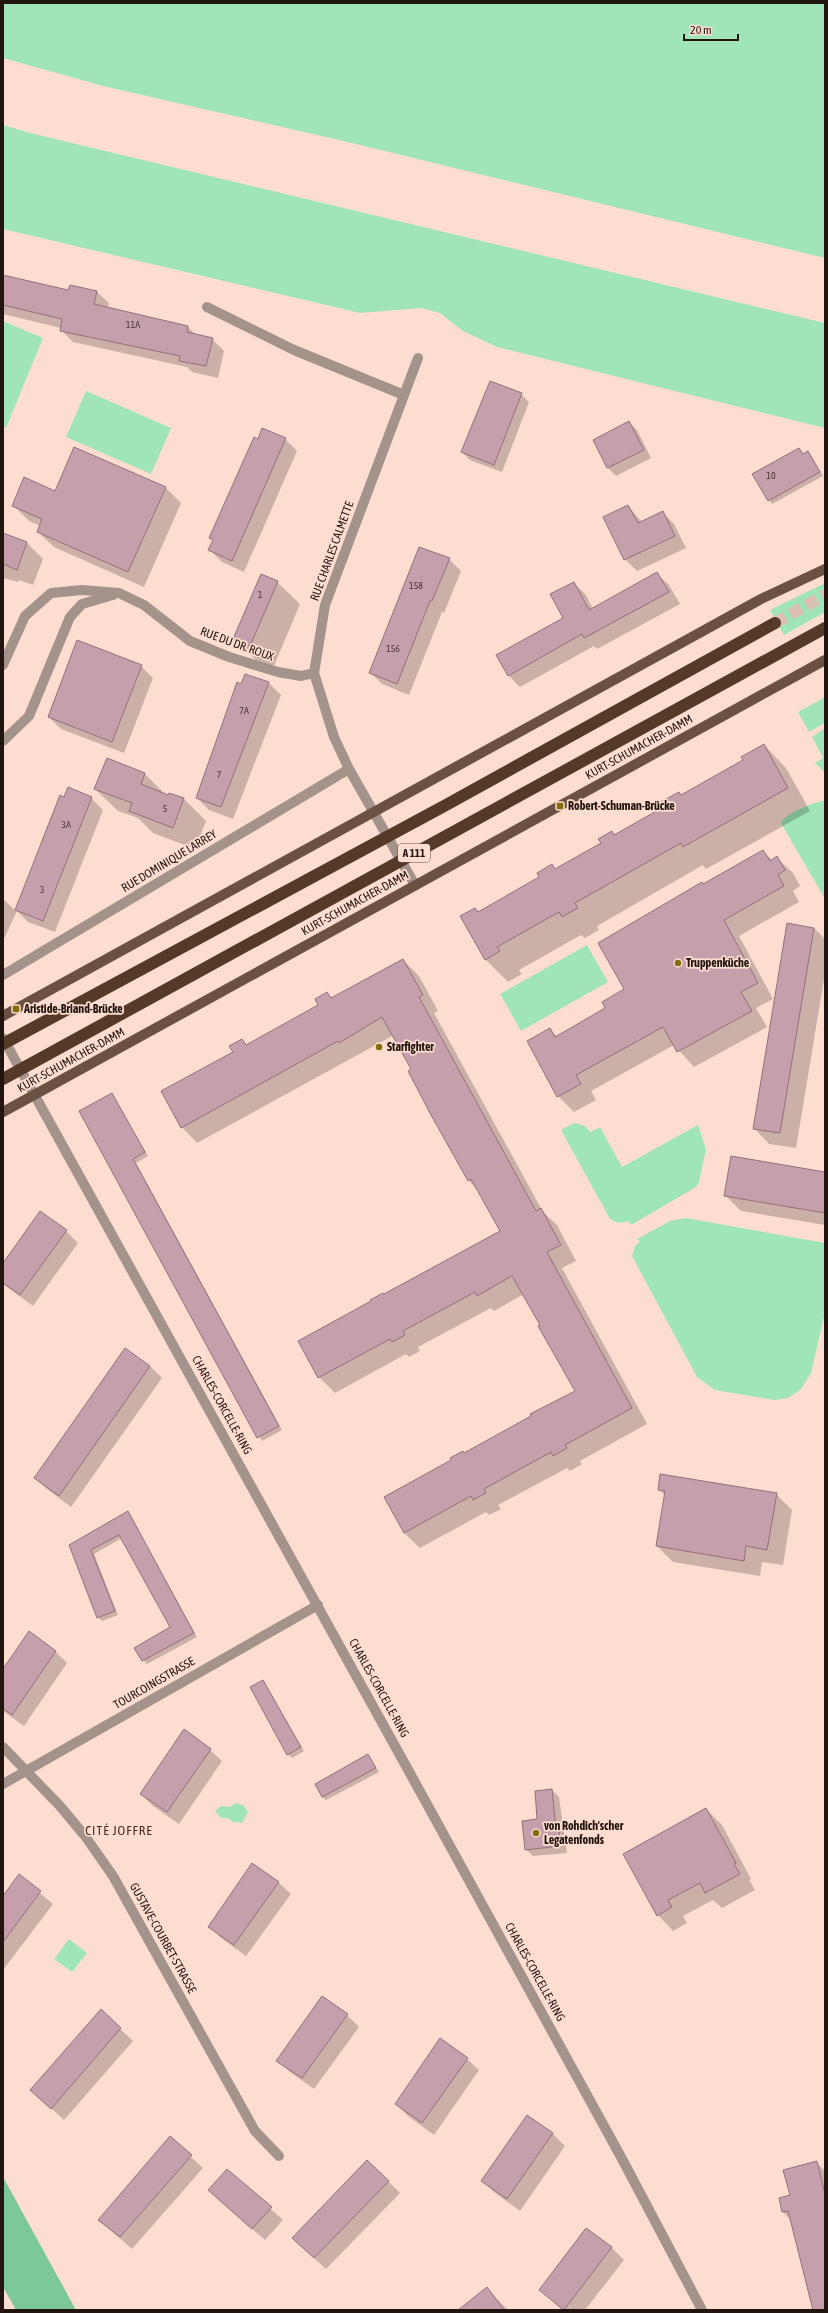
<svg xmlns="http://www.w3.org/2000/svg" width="828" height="2313" viewBox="0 0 828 2313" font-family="'Asap Condensed',sans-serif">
  <rect width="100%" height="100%" fill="#fdddd0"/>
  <!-- green -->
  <path fill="#a0e5b8" d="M3,3h822v255l-473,-115 -249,-57 -100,-28z
    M3,125l27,8 795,190v105l-328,-81 -34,-16 -23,-18 -19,-5 -61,5 -357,-84z
    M3,321l40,17 -37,90 -3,-1z
    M86,391l85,37 -20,46 -85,-37z
    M825,583v29l-41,23 -14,-25z
    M825,697v26l-16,9 -11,-20z
    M825,728v45l-10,-10 8,-5 -11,-21z
    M825,800v99l-44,-76c5,-11 33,-20 44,-23z
    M587,945l21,37 -87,49 -21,-37z
    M574,1123l11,3 5,6 10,-5 22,40 76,-42 8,24 -7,33 -3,5 -65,38 -3,-4c-7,3 -11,2 -18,-2l-49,-89z
    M686,1218l139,25v69l-14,61 -10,16 -13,9 -14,2 -59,-10 -18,-13 -65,-121 3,-10 5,-4 -3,-3 33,-18z
    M236,1803l8,3 4,6 -6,11 -9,-1 -5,-4h-7l-6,-7 6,-5 8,1z
    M69,1939l18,14 -15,19 -18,-13z"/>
  <!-- forest -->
  <path fill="#7cc898" d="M3,2177l73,133h-60l-13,-23z"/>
  <!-- shadow -->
  <path fill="#0003" d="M3,276l66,15 2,-5 26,6 12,11 -1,5 80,19 8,8 16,4 12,12 -6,27 -26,-6 -5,-5 -114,-25 -12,-12v-2l-58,-14z
    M521,394l8,8 -27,70 -32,-12 -8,-8z
    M629,422l8,8 14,28 -35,18 -8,-8 -14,-28z
    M285,439l12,12 -53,121 -22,-10 -12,-12 4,-9 -4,-3 48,-98z
    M799,449l5,6 4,-3 3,4 12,20 -51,28 -3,-4z
    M166,488l15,15 -37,84 -90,-40 -16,-15 3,-6 -12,-5 -16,-16 43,-13z
    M628,506l14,16 20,-10 12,12 12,24 -49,23 -12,-12z
    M3,534l24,9 16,16 -10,26 -14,-5 -1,2 -15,-4z
    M449,559l12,12 -17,42 -2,-1 -33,83 -27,-11 -12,-12z
    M657,574l12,11 11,19 -83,45 -3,-3 -74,41 -12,-12 56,-57 10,-35 12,12 7,14z
    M277,582l23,22 -27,64 -16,-7 -22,-22z
    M141,666l12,12 -29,75 -63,-24 -12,-12z
    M246,675l23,8 12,12 -48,124 -24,-9 -12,-12z
    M764,745l22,23 24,43 -104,58 -3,-4 -106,61 2,4 -14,8 -4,-3 -62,35 3,4 -14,8 -23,-23 -10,-50 4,3 62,-34 11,-12 4,4 46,-27 10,-11 3,4 46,-26 83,-49z
    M145,774l22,22 17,3 22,22 -11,28 -42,-16 -15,-15 -20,-7 -23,-22z
    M61,797l30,1 12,12 -48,122 -27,-10 -11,-11 -14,30v-42l13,12z
    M763,851l9,9 5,-2 16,15 7,13 -7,5 6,11 -60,34 34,63 -17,9 11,19 -73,40 -20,-22 -83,46 5,9 -22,12 -16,-16 -8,-67 7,8 50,-29 19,-18 77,-105z
    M788,924l26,4 11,11v34l-29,175 -27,-4 -15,-16z
    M403,960l16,16 19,35 -4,2 109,199 14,13 19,36 -14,7 85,156 -67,37 2,3 -12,7 -3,-3 -69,37 3,4 -12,6 -3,-3 -66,36 -16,-15 60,-79 113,-62 -53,-98 -30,17 -3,-3 -73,39 2,4 -11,6 -3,-3 -71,39 -16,-16 66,-82 117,-64 -23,-40 -11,-11 -74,-145 -197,108 -15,-16 60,-87 5,5 72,-39 8,-12 5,4z
    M112,1094l36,62 -12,7 146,267 -20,11 -182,-329z
    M825,1164v61l-84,-14 -16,-16 99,-22z
    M66,1231l12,12 -45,63 -30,-22v-20z
    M126,1350l24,16 12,12 -91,129 -24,-18 -11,-11z
    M659,1489l117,5 16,16 -9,55 -21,-3 -2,14 -87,-14 -16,-16 8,-50z
    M128,1512l69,125 -50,27 -4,-4 29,-32 -50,-90 -28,16 24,61 -16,6 -4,-4 -27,-72z
    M55,1651l12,12 -43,63 -21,-15v-40z
    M263,1681l41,70 -12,7 -4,-4z
    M210,1750l12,11 -43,63 -26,-18 -12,-12z
    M368,1755l11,17 -53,28 -4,-3z
    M552,1790l7,7 8,56 -34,3 -7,-7z
    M706,1809l16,16 29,54 -2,1 6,10 -33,18 -9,-8 -30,16 4,7 -14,8 -15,-16z
    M253,1864l26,19 12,11 -45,62 -25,-18 -12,-12z
    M19,1876l34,28 -50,66v-73z
    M101,2011l32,30 -69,79 -33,-30z
    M347,2015l12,12 -45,62 -24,-17 -12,-11z
    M467,2059l12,11 -45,65 -26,-19 -12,-12z
    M527,2116l26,18 12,12 -45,65 -26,-19 -12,-12z
    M170,2138l33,30 -71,81 -33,-29z
    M816,2162l9,9v139h-11l-23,-90 -8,-8 -3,-13 11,-3z
    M227,2170l56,50 -18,20 -44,-38z
    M388,2181l12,12 -74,76 -21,-19z
    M586,2229l26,19 12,12 -39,50h-23l-22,-20z
    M487,2289l21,21h-48z"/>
  <!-- building -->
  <path fill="#c69fac" stroke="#946f7c" d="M3,275l65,15 2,-5 27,6 -3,13 94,22 -1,6 26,6 -7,28 -27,-5 1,-5 -120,-25 2,-12 -59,-14z
    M490,381l32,12 -28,72 -33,-13z
    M629,421l15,29 -37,18 -14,-28z
    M262,428l24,10 -54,123 -24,-11 5,-10 -4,-2 45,-101 4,2z
    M74,447l92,40 -38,85 -91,-40 5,-13 -30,-13 12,-29 31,14z
    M799,448l4,6 5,-3 12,21 -52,29 -16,-27z
    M628,505l10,18 25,-12 12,25 -51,24 -21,-43z
    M3,533l24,9 -10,28 -14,-6z
    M419,547l31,11 -18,43h-2l-33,83 -28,-11z
    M657,572l12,20 -85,46 -2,-4 -74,42 -12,-21 67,-37 -13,-24 24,-12 15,28z
    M261,574l17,7 -28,65 -17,-7z
    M77,640l65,25 -30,77 -64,-25z
    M245,674l24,8 -48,125 -25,-9 41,-116 4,2z
    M764,744l24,44 -105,59 -2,-4 -106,60 3,5 -16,9 -3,-5 -62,35 3,4 -15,9 -25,-44 15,-8 3,4 61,-35 -2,-4 15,-9 3,5 46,-26 -3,-4 14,-8 2,4 46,-26 -3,-5 22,-12 2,3 62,-35 -2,-3z
    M107,758l38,15 -4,11 27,11 1,-2 15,5 -11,30 -44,-17 3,-8 -38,-14z
    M68,787l24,10 -49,124 -28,-11 45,-115 4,2z
    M763,850l7,11 7,-5 8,14 -7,5 6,11 -60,34 34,63 -17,9 11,19 -75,41 -14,-25 -87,48 5,9 -24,13 -30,-56 23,-13 5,9 50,-29 -3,-6 22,-13 -26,-46 104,-61 1,2z
    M787,923l27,5 -34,205 -27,-4z
    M403,959l20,36 -4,2 117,214 5,-3 20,37 -14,7 85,156 -67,37 2,3 -14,8 -2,-4 -67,37 2,4 -13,7 -2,-4 -67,37 -20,-36 67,-37 -1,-2 13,-7 1,2 67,-37 -1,-2 45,-23 -37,-65 2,-1 -28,-49 -35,20 -2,-4 -72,39 2,4 -13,7 -2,-3 -72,39 -20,-37 73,-40 -1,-1 13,-7 1,1 116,-63 -29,-52 -3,2 -37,-66 -23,-44 3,-2 -29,-52 -43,26 -1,-2 -157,87 -20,-37 72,-39 -4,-6 13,-7 4,6 72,-40 -3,-6 12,-7 4,6z
    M112,1093l33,59 -12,7 146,267 -22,12 -178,-327z
    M731,1156l94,16v41l-101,-17z
    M40,1211l27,19 -47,65 -17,-12v-20z
    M125,1348l25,18 -91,130 -25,-18z
    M660,1474l117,19 -10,57 -21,-4 -2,15 -88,-15 9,-55 -7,-1z
    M128,1511l66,122 -52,28 -8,-13 36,-21 -51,-92 -28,15 24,61 -18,7 -28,-73z
    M29,1631l27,20 -44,64 -9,-7v-39z
    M263,1680l38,67 -14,8 -37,-68z
    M184,1729l27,20 -44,63 -27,-18z
    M368,1754l8,14 -54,29 -7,-13z
    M552,1789l4,41 3,-1 1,17 -35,4 -3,-29 15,-2 -2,-28z
    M706,1808l30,55 -2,1 6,10 -35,19 -5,-10 -32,17 4,7 -15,9 -34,-62z
    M252,1863l27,19 -45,63 -26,-18z
    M19,1874l22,17 -38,51v-46z
    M322,1996l26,18 -46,64 -26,-17z
    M101,2009l20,19 -70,81 -21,-19z
    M440,2038l28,20 -46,65 -27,-19z
    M527,2115l26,18 -46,66 -26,-18z
    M170,2136l22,19 -72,82 -22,-17z
    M367,2160l22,21 -75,77 -22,-20z
    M817,2161l8,33v116h-12l-25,-99 -6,1 -3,-14 11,-3 -7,-25z
    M227,2169l45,38 -20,22 -44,-39z
    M586,2228l26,19 -48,63 -25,-20z
    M487,2287l17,23h-46z"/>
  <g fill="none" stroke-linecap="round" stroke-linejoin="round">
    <!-- highway-tunnel -->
    <path stroke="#dcbfb3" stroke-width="12" stroke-dasharray="12 6" stroke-linecap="butt" d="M775,623l50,-28"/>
    <!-- minor -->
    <path stroke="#a3938a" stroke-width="10" d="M207,307l87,43 110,45
      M3,665l22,-49 26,-23 31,-3 37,3 25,12 46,36 39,16 49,15 23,4 13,-3
      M3,741l26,-25 41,-99 12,-13 31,-9
      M415,885l-66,-116 -15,-32 -20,-64 11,-68 93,-247
      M3,975l346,-206
      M3,1038l403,728 215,391 81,153
      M3,1747l57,59 25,30 28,40 142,255 24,25
      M3,1784l315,-179"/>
    <!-- major -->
    <path stroke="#6b5141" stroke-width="10" d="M3,1016l758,-417 64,-30
      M3,1112l822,-452"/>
    <!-- highway -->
    <path stroke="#563a28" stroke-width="12" d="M3,1044l443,-239 329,-182
      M3,1079l822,-451"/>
  </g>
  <!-- markers -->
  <g fill="#856c0a" stroke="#fdddd0" stroke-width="1.5">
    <rect x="556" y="802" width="8" height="8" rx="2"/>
    <circle cx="678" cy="963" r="4"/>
    <rect x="12" y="1005" width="8" height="8" rx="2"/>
    <circle cx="379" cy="1047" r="4"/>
    <circle cx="536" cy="1833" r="4"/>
  </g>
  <g text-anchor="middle" stroke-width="3.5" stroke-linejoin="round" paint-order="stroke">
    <!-- number labels -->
    <g font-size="10" fill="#4b3736">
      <text x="133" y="328">11A</text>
      <text x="771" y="479">10</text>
      <text x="416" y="589">158</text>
      <text x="260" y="598">1</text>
      <text x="393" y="652">156</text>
      <text x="244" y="714">7A</text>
      <text x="219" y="778">7</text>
      <text x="165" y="812">5</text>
      <text x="66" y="828">3A</text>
      <text x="42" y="893">3</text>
    </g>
    <!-- shield labels -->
    <rect fill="#fdddd0" stroke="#645049" stroke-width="1" x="398" y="844" width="32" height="18" rx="3"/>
    <g font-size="11" font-weight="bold" fill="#22140f">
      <text x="414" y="857">A 111</text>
    </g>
    <!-- street labels -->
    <g font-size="12" fill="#22140f" stroke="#fdddd0">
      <text transform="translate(332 551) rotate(-70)" y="4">RUE CHARLES CALMETTE</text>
      <text transform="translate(237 644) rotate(20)" y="4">RUE DU DR. ROUX</text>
      <text transform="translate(639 747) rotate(-29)" y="4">KURT-SCHUMACHER-DAMM</text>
      <text transform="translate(169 861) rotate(-31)" y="4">RUE DOMINIQUE LARREY</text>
      <text transform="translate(355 903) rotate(-29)" y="4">KURT-SCHUMACHER-DAMM</text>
      <text transform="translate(71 1060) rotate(-29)" y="4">KURT-SCHUMACHER-DAMM</text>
      <text transform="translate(222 1405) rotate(61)" y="4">CHARLES-CORCELLE-RING</text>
      <text transform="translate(154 1683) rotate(-30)" y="4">TOURCOINGSTRASSE</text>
      <text transform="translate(379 1688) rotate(61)" y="4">CHARLES-CORCELLE-RING</text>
      <text transform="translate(163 1938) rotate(61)" y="4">GUSTAVE-COURBET-STRASSE</text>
      <text transform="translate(535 1972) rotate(61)" y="4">CHARLES-CORCELLE-RING</text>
    </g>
    <!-- poi labels -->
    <g font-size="12" font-weight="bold" fill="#22140f" stroke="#fdddd0" text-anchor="start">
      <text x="568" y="810">Robert-Schuman-Brücke</text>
      <text x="686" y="967">Truppenküche</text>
      <text x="24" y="1013">Aristide-Briand-Brücke</text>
      <text x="387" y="1051">Starfighter</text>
      <text x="544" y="1830">von Rohdich'scher<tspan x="544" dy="14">Legatenfonds</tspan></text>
    </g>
    <!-- neighbourhood labels -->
    <g font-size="13" letter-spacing="1" fill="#482a1e" stroke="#fdddd0">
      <text x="119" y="1835">CITÉ JOFFRE</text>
    </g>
  </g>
  <!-- border -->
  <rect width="828" height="2313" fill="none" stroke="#22140f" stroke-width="8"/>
  <!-- scale -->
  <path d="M684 34v6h54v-6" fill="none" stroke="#22140f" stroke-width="2"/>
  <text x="690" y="34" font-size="12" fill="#22140f" stroke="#fdddd0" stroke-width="3" paint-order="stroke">20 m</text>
</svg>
